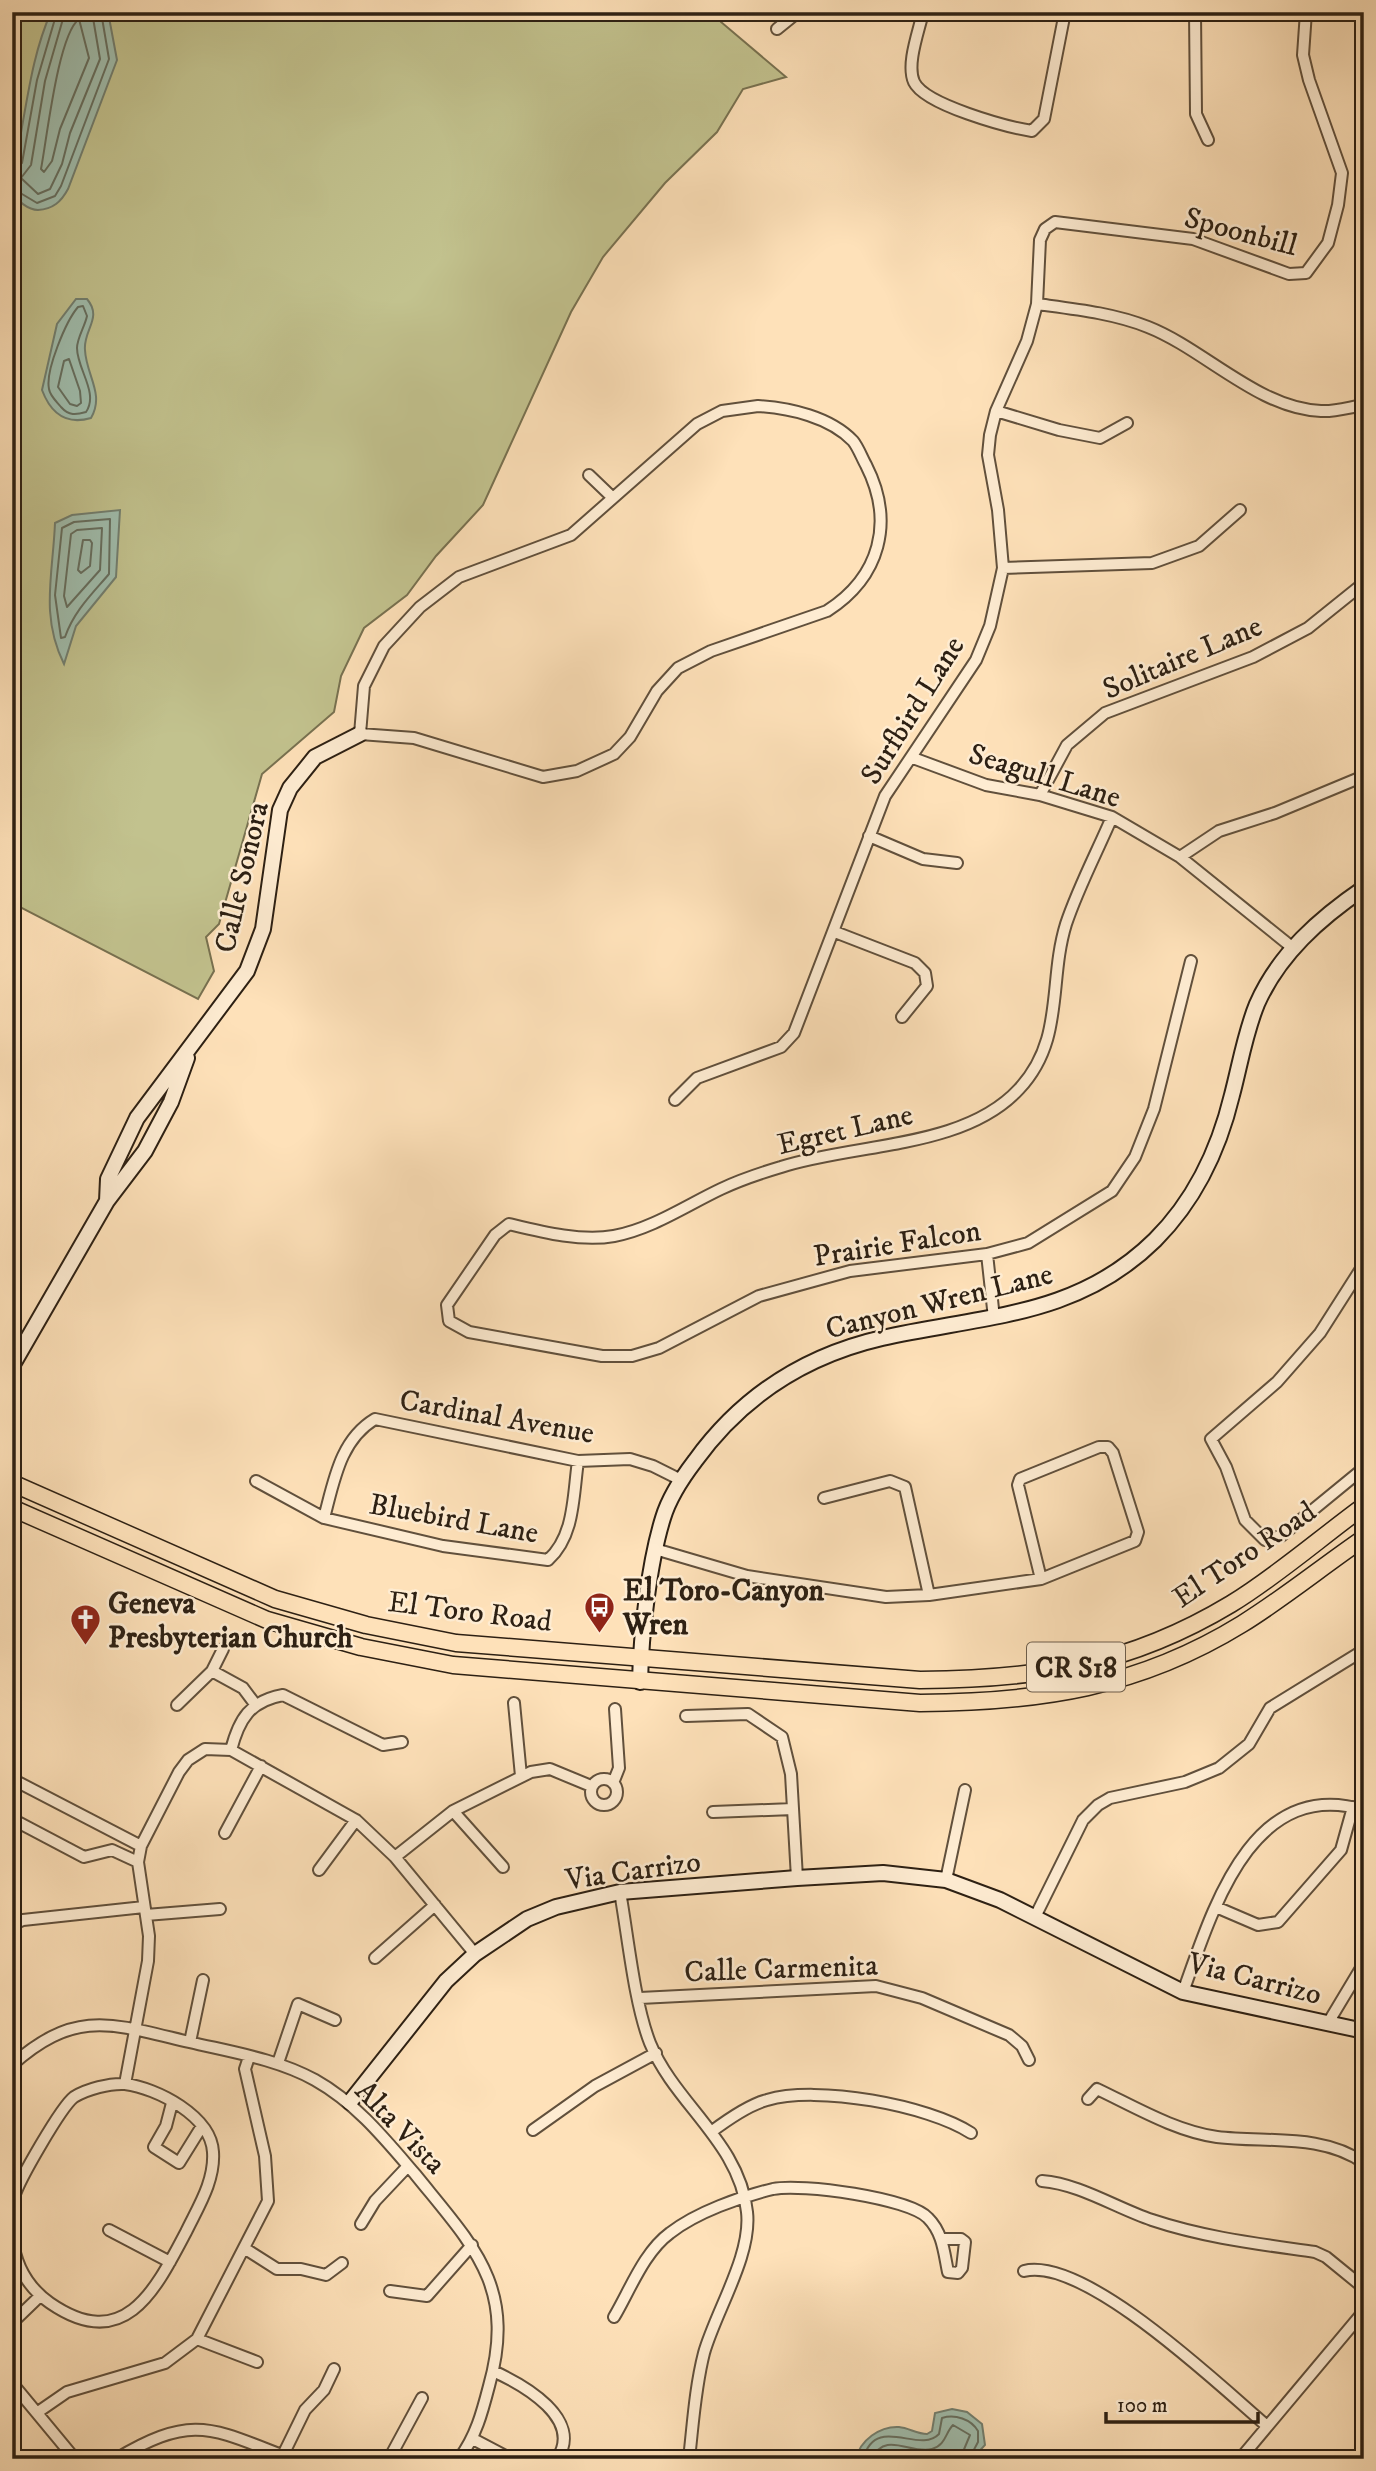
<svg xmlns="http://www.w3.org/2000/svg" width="1376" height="2471" viewBox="0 0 1376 2471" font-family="'IM FELL DW Pica',serif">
  <rect width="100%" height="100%" fill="#fee1b9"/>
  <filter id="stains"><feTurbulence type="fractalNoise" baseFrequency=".00286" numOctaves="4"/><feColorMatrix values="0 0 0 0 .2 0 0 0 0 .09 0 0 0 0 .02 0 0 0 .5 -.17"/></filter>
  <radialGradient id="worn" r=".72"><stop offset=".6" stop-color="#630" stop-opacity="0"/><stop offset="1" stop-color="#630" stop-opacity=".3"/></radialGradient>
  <!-- green -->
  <path fill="#c2c28e" stroke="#787150" stroke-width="2" d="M12,12h712l-3,10 65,55 -43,12 -26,43 -52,51 -62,74 -32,55 -88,193 -47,51 -29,39 -43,33 -23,48 -7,36 -72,62 -43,150 -13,13 8,34 -16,28 -186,-96z"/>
  <!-- water -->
  <path fill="#a0beae" stroke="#727f70" stroke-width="2" d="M51,12h57l9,48 -49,129c-7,13 -15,20 -30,21 -9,0 -22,-9 -24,-18 -4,-17 3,-37 6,-54 8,-43 13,-85 31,-126z
    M76,299h11c16,19 -4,31 -2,51 1,25 20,44 6,68 -24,7 -40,-4 -49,-28l15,-66z
    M120,510l-4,67 -40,49 -12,38c-24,-48 -11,-90 -9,-141l17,-8z
    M952,2409l15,3 15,12 3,21 -11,12 -118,2c4,-19 24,-33 43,-32 10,1 18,7 28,7l5,-3 3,-18z"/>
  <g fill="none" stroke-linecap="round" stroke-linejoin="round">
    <!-- shore -->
    <path stroke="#666f60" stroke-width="2" d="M65,12l-20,69 -14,84 -10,13 17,16 12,-5 12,-25 8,-31 30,-74 -8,-47
      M79,19l10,39 -29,71 -8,32 -8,11 -3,-3c6,-31 17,-134 38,-150z
      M12,169l10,-6 15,-83 20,-68
      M12,188l25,15 18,-7 6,-10 48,-127 -8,-47
      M83,306l4,10c-2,10 -10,22 -10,32 0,21 22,45 9,64 -10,3 -17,4 -25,-5 -4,-5 -11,-11 -12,-18 -4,-18 17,-68 29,-82z
      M69,359l11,32 1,12 -4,3 -7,-2 -12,-17 6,-26z
      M110,519l-1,55c-17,20 -35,37 -44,63l-4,1 -6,-43 7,-67 12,-6z
      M102,528l-2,42 -33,37 -3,-11 7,-62 6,-4z
      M83,540h7l2,3 -2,23 -9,7 -3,-3z
      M863,2459c13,-46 56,-4 76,-25l3,-16c13,-4 29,1 36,13v11l-9,17
      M872,2459c13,-29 39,-4 60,-10 14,-4 13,-16 21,-24l17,10 -10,24"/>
    <defs>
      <path id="street" d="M923,12c-4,19 -17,52 -9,70 11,23 93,45 118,49l12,-12 21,-107
        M1195,12l1,102 12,26
        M777,29l21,-17
        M1037,304c37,5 76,9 111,23 56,22 111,82 173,84 14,1 29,-4 43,-6
        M758,406c32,2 72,11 95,35 5,6 9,17 13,24 29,57 14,112 -39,146l-116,40 -33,17 -21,23 -27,46 -16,17 -37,17 -34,6 -129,-39 -54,-4 4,-48 20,-40 36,-39 39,-30 112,-42 126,-111 25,-13z
        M996,411l63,19 41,8 27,-15
        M589,475l24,23
        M1003,568l149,-5 47,-17 41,-36
        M913,758l73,27 54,10 72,22 68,40 113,91
        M1040,795l27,-50 38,-32 148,-56 55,-29 56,-45
        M1112,817c-15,35 -34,71 -46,107 -18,58 -1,116 -47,165 -55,60 -164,54 -238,78 -20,6 -41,13 -60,22 -34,16 -69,40 -107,47 -33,6 -72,-4 -105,-12l-14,11 -48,70 2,16 20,11 133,24h30l27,-8 100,-52 91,-25 137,-17 41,-11 84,-52 23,-34 19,-48 37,-148
        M869,836l54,23 34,4
        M1180,857l39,-26 56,-18 89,-37
        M835,932l80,31 10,10 2,13 -25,31
        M675,1100l22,-22 84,-31 13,-14 91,-237 91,-136 14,-34 13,-58 -5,-58 -10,-55 2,-20 6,-24 31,-70 10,-37 3,-64 5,-11 10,-7 138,17 96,35 17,-1 22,-30 10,-38 4,-32 -33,-93 -6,-25 3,-43
        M987,1254l7,64
        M1364,1264l-44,69 -43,49 -66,57 15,28 19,53 20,20 16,-4 83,-68
        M256,1481l68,37 119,28 105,14c27,-24 25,-65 30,-99
        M824,1498l66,-17 15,6 24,108
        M324,1518c10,-37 16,-78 51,-99l203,42 52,-2 23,7 28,14
        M655,1549l92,27 139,21 43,-2 112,-16 94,-38 3,-9 -25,-79 -5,-6h-9l-79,32 -2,6 23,94
        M212,1671l31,17 12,16
        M514,1703l7,73
        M177,1705l35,-34 11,-22
        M686,1716l62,-2 34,23 9,37 6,104
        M231,1750c8,-31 19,-49 52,-55l100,50 19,-3
        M591 1792a13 13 0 1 1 26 0a13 13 0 1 1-26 0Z
        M12,1779l129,67
        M613,1783l6,-15 -4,-59
        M453,1811l50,56
        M713,1812l80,-3
        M12,1819l72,38 28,-7 26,12
        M225,1833l36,-67
        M395,1857l58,-46 78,-39 19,-3 41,17
        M319,1870l37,-50
        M946,1880l19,-90
        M620,1892c8,44 14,110 30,151 25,61 90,100 97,169 5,43 -31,99 -43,141 -9,35 -11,71 -15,106
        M1216,1907l42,18 20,-3 63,-72 12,-43
        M146,1915l74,-6
        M1035,1917l48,-97 15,-15 12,-7 75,-16 34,-14 30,-24 21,-36 94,-58
        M12,1925l11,-5 121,-13
        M375,1958l60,-53
        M1183,1992c29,-80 68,-216 181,-182
        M640,1998l236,-12 46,12 87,37 13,11 7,14
        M1328,2023l36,-60
        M190,2042l13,-62
        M278,2063l20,-59 37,16
        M12,2065c64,-57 101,-41 177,-23 42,10 88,17 126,38 41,23 70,59 100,94 58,72 102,112 74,212 -7,27 -13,50 -30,73
        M125,2084l23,-123 1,-25 -11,-74 3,-16 38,-74 9,-12 17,-11 26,1 125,70 39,37 80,97
        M1088,2099l9,-10c38,18 78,42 120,48 49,6 105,-4 147,26
        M172,2103l-6,23 -12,21 25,16 23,-37
        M533,2130l62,-44 61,-33
        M711,2132c16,-12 37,-27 56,-32 50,-15 161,5 204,33
        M1042,2181c38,3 74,27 110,39 54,18 108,24 163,32l11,5 38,31
        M12,2218c1,-6 0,-15 2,-21 5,-17 47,-90 60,-100 13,-8 36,-14 51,-13 32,4 86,32 88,68 2,29 -15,55 -27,80 -31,59 -62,122 -136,71 -23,-16 -35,-38 -38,-67
        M361,2224l14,-23 33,-35
        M109,2230l61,32
        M244,2248l33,21h24l25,6 16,-12
        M1024,2271c61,-15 196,115 243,155
        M390,2291l37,5 45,-51
        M614,2317c16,-27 30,-65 56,-84 27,-21 70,-36 103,-44 28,-6 136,9 155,29 15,15 16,35 20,54l10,1 4,-5 3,-26 -4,-3h-20
        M12,2323l28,-27
        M197,2339l60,23
        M493,2371c31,14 91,48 64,88
        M12,2383l63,76
        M38,2412l29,-20 98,-29 32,-24 71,-138 -3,-45 -20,-87 4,-12
        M473,2439l38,20
        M283,2455l22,-45 19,-20 10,-21
        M116,2459c79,-47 96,-30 176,0
        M389,2459l33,-61
        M1240,2459l124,-148"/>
      <path id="secondary" d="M107,1201l1,-22 29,-61 110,-147 16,-42 17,-119 10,-22 25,-31 45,-23
        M12,1366l95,-165 38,-50 26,-49 16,-44
        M640,1682c1,-48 9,-119 23,-164 6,-20 19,-40 32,-57 47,-65 109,-105 187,-123 101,-23 194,-20 273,-98 40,-40 64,-91 77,-145 8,-30 13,-62 25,-91 22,-50 63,-86 107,-116
        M350,2102l96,-121 29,-27 52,-35 29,-12 64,-15 177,-14 86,-5 63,7 54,20 183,92 181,39"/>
      <path id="primary" d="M12,1483l263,116 91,26 90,18 464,37c118,-1 208,-14 311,-76 46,-28 89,-66 133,-98
        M12,1508l255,112 94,27 92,18 467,38c120,-1 218,-15 322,-79 42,-26 81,-58 122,-86"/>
    </defs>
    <!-- street casing -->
    <use href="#street" stroke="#61503c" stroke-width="14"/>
    <!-- secondary casing -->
    <use href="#secondary" stroke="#2d2013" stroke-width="18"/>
    <!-- primary casing -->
    <use href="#primary" stroke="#2d2013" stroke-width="19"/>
    <!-- street -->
    <use href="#street" stroke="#feecd2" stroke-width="10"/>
    <!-- secondary -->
    <use href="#secondary" stroke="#feecd2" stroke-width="14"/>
    <!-- primary -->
    <use href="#primary" stroke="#fee1b9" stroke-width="16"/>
  </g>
  <!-- icons -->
  <defs>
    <symbol id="bus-pin" viewBox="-11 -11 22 30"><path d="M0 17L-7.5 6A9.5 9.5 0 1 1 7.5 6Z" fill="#8f2418" stroke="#feecd2"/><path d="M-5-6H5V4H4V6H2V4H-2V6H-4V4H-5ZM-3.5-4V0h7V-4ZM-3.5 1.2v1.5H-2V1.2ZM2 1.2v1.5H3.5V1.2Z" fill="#fff"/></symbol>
    <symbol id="church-pin" viewBox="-11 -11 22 30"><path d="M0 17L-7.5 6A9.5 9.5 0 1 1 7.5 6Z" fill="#8f2418" stroke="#feecd2"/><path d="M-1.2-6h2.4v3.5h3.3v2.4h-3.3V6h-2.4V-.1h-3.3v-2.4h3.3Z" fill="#fff"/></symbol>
  </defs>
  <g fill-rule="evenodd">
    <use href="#bus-pin" x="582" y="1590" width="35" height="47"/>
    <use href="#church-pin" x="68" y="1602" width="35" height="47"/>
  </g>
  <g text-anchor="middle" stroke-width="5" stroke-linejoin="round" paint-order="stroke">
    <!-- shield labels -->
    <rect fill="#feecd2" stroke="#6c5d4c" stroke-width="2" x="1027" y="1642.5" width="98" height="49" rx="5"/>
    <g font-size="28" font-weight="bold" fill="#2d2013">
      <text x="1076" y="1677">CR S18</text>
    </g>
    <!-- street labels -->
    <g font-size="30" fill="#2d2013" stroke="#feecd2">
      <text transform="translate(1241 231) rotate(15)" y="10">Spoonbill</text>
      <text transform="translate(1182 657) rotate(-23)" y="10">Solitaire Lane</text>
      <text transform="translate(912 710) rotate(-58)" y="10">Surfbird Lane</text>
      <text transform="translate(1045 775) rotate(17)" y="10">Seagull Lane</text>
      <text transform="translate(241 877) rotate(-77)" y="10">Calle Sonora</text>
      <text transform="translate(845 1129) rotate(-13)" y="10">Egret Lane</text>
      <text transform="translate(897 1243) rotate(-9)" y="10">Prairie Falcon</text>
      <text transform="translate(939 1301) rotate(-14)" y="10">Canyon Wren Lane</text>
      <text transform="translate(497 1416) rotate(10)" y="10">Cardinal Avenue</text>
      <text transform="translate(454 1518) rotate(10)" y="10">Bluebird Lane</text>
      <text transform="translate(1244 1554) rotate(-34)" y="10">El Toro Road</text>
      <text transform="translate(470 1611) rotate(7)" y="10">El Toro Road</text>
      <text transform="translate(633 1870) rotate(-8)" y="10">Via Carrizo</text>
      <text transform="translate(781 1968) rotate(-2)" y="10">Calle Carmenita</text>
      <text transform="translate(1255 1978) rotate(14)" y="10">Via Carrizo</text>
      <text transform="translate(401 2127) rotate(46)" y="10">Alta Vista</text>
    </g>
    <!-- poi labels -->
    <g font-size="30" font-weight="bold" fill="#2d2013" stroke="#feecd2" text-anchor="start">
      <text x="623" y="1600">El Toro-Canyon<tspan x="623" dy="34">Wren</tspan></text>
      <text x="108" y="1613">Geneva<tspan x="108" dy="34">Presbyterian Church</tspan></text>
    </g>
  </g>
  <!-- margin -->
  <rect width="1376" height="2471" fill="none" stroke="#fee1b9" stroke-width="42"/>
  <rect x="14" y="14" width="1348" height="2443" fill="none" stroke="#2d2013" stroke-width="3.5"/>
  <rect x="21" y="21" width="1334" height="2429" fill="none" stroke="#2d2013" stroke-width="2"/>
  <!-- scale -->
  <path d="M1106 2412v10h152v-10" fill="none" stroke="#2d2013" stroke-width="3.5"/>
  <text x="1117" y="2412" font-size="21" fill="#2d2013" stroke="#feecd2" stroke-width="5" paint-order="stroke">100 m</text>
  <rect width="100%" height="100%" filter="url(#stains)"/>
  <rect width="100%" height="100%" fill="url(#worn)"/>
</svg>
